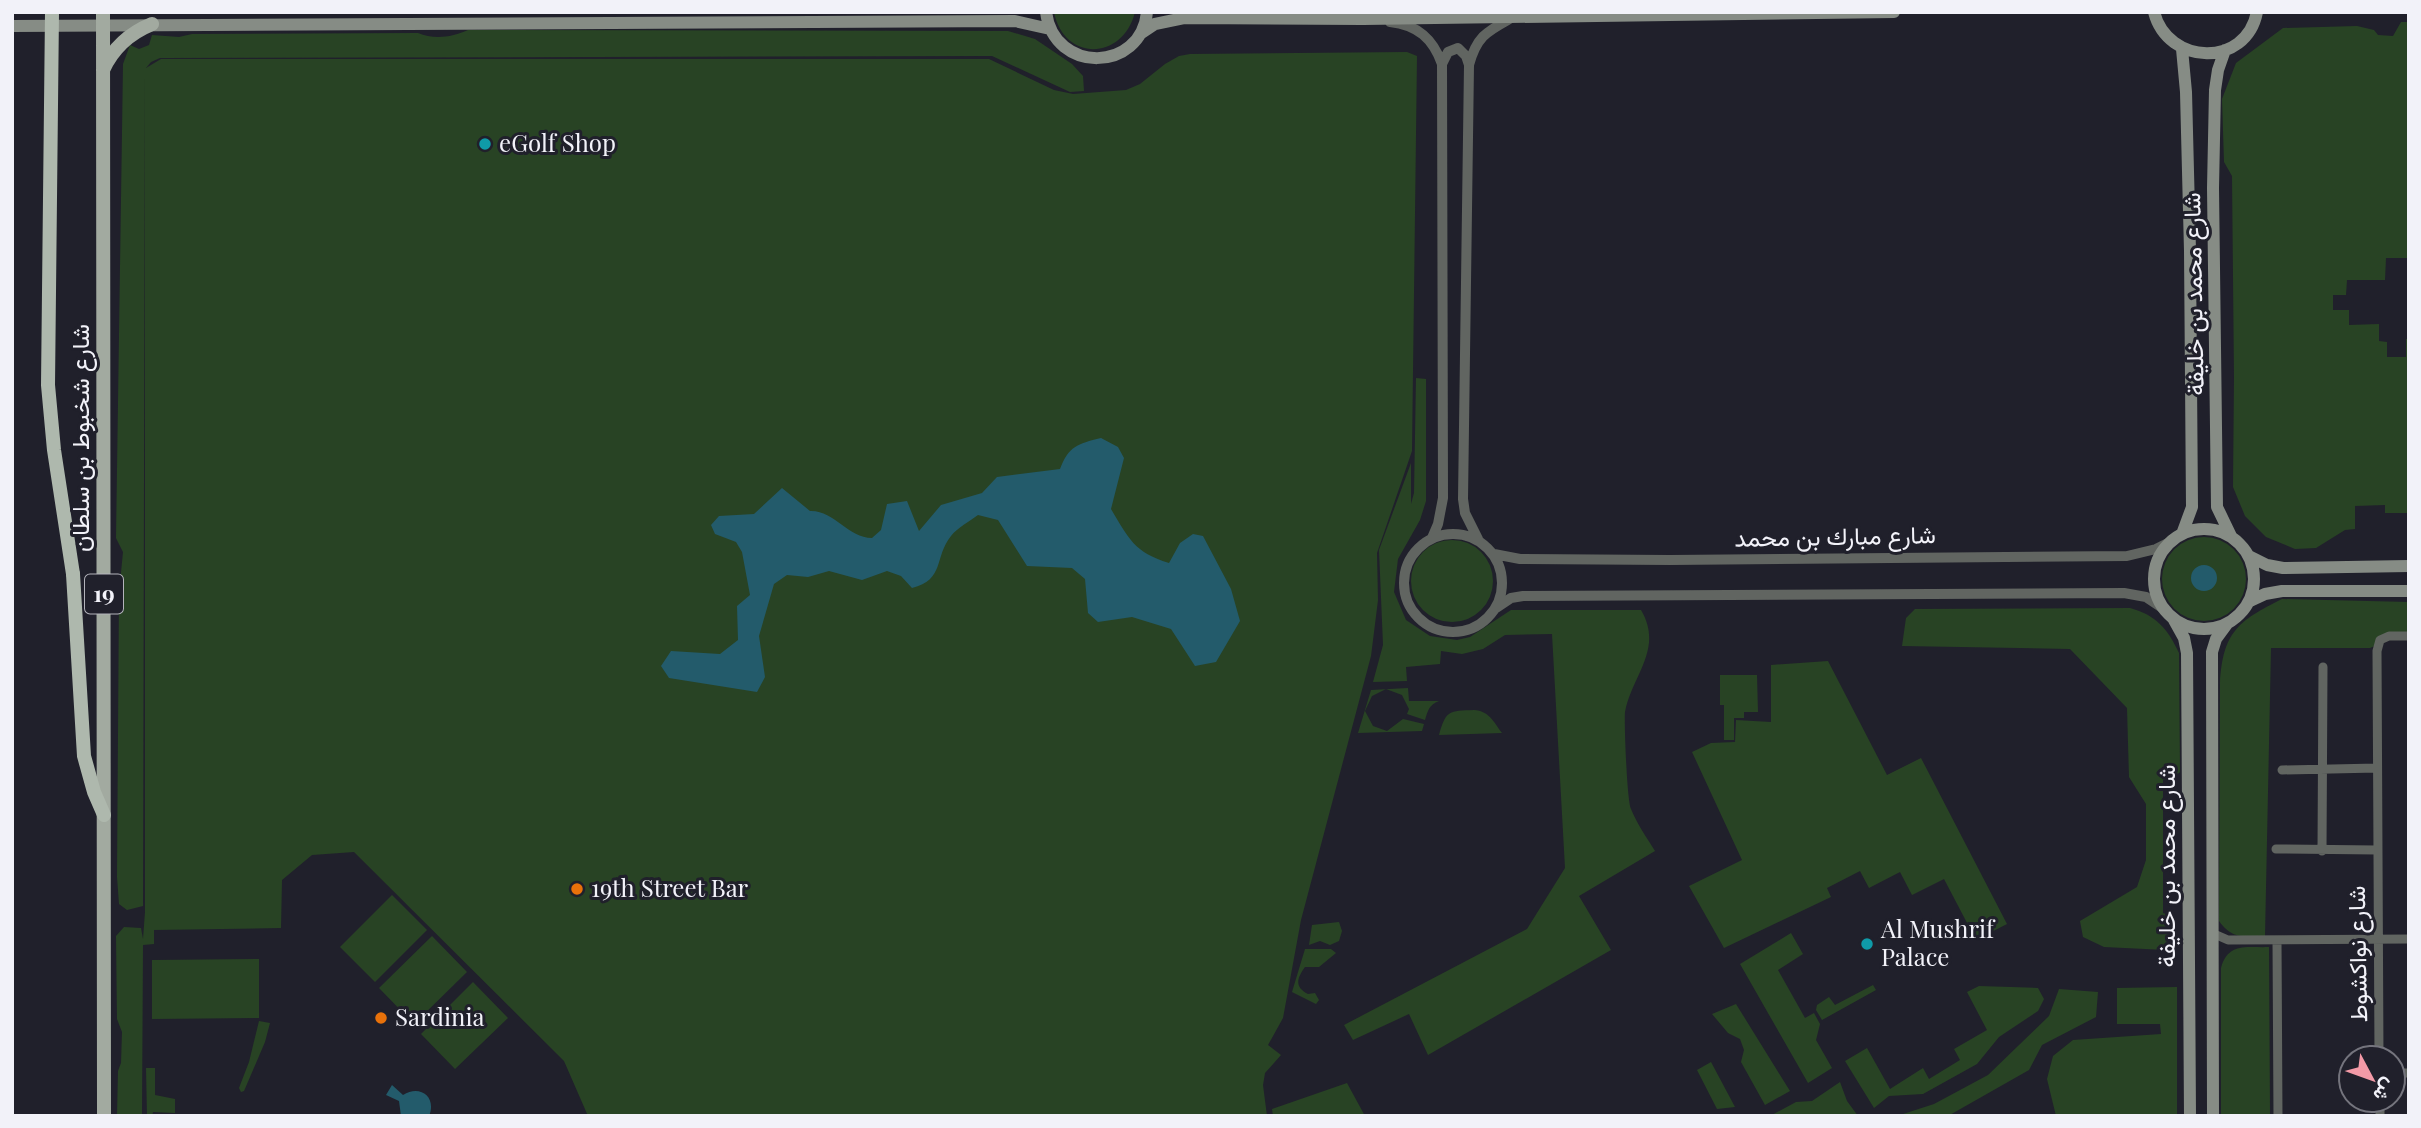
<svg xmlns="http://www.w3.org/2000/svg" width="2421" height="1128" viewBox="0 0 2421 1128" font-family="'Playfair Display',Vazirmatn,serif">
  <rect width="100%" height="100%" fill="#20202b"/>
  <!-- green -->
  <path fill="#284324" d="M1054,12h81c-12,49 -71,50 -81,0z
    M2401,22h8v256l-1,-20h-22l-1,22h-38l-1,15h-13v15h16v15l30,-1v17l8,1v15h19v-18h3v174h-24v-8l-30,1v23l-10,1 -29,18 -21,1 -29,-12 -21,-21 -12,-29 1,-110 -2,-201 -8,-14 -2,-63 14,-36 47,-35 74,-2 17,4 4,5 15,1z
    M468,30l540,1 27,8 37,25 11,12 1,15 -14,1 -78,-36 -832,2 -9,4 -5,6 15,-9h828l65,31 19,4 53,-4 14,-6 25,-20 14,-8 11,-2 217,-2 10,4 -5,395 -35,102 1,47 -7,56 -70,264 -18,98 -15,27 13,10 -16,18 -2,12 4,31h-679l-24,-55 -210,-209 -42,3 -30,25 -1,48 -127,2v14l-11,1 -1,171h-25l1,-45 3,-8 1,-31 -5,-13 -1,-83 8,-9 17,1 2,11 2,-27v-844l-2,838 -16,4 -8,-6 -2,-27 2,-284 4,-41 -7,-14 7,-474 7,-19 9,4 10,-4 3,-10 27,2 13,-3 226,-1c16,7 35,4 50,-3z
    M1416,378l10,1v122l-6,19 -22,39 -4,33 12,28 24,16 27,4 13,-3 41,-27h130c23,39 -9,65 -16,102 -1,10 2,89 6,97 6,15 16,29 24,42l-76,45 32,54 -183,105 -19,-41 -56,26 -9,-15 183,-96 38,-61 -13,-234 -47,1 -22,14 -21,5 -21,-3 -1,13 -34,3 1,14 -34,1 10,-37 -4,-95 32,-87v41l3,-11z
    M2162 579a42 42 0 1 1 84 0a42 42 0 1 1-84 0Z
    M1411 581a41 41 0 1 1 82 0a41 41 0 1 1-82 0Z
    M2282,599l127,3v30l-39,16h-99l-6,288c-22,0 -32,4 -46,-15l1,-238c3,-51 18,-62 62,-84z
    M2130,608c26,7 38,21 49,45l1,119 -8,7 -9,1v133c19,6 15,26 3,37l-62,-3 -21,-10 -3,-16 57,-34 9,-27v-56l-17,-27 -2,-69 -57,-59 -168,-3 4,-28 9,-9z
    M1828,661l59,114 34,-17 86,166 -31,16 -32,-61 -32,16 -12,-23 -31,16 -9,-17 -33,17 4,9 -107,51 -35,-62 53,-26 -50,-108 19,-9 24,-1 1,-22 35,2v-57z
    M1720,675h37l1,37h-14v6h-10v22h-10v-35h-4z
    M1408,688l1,13h30c-10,4 -11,9 -14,19l-18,-6 2,-5 -7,-14 -16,-6 -14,7 -7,15 8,15 14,5 16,-12 21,5 -2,7 -64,2 13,-43z
    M1474,710c15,1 20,12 28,23l-63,2c7,-25 10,-24 35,-25z
    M392,895l35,35 -52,52 -35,-35z
    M1339,922l3,9 -3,10 -9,4 -10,-4 -11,4 3,-20z
    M1791,933l12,21 -25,16 27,48 9,-5 6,11 -4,16 16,28 -24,15 -68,-119z
    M432,936l35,36 -53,52 -35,-36z
    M2269,947l1,169h-49v-148c7,-26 26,-20 48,-21z
    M1305,949h26l5,4 -17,14h-14c-8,11 -11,20 3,27l7,-1 4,7 -3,4 -24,-12z
    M259,959v59l-107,1v-59z
    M473,982l35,36 -53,51 -34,-35z
    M1873,985l3,5 -54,30 -6,-10 1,-5 12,-8 6,8z
    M1979,986l59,2 6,11 -6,12 -39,26 -22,27 -54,30 -34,2 -15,12 -29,-47 22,-13 23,41 33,-21 6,11 31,-19 -6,-11 33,-19 -20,-38z
    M2177,987v129h-121l-9,-37 6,-23 20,-16 88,-6 -1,-10h-43v-36z
    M2059,989l39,3 -2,25 -54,28 -13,25 -81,46h-51l37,-12 54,-29 61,-59z
    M1736,1004l54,87 -25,14 -24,-43 3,-12 -4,-11 -12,-6 -16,-19z
    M259,1021l11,2 -5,19 -21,49 -3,1 -2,-4 10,-26z
    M1711,1062l24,45 -18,2 -20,-39z
    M146,1068h9v27l20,4v14l-22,-1 -1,4h-5z
    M1840,1082l7,19 11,15h-88l26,-14 16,-1z
    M1347,1083l18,33h-92l-1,-7z"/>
  <!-- water -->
  <path fill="#235b6b" d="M1101,438l17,9 6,11 -13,51c18,30 23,43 58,54l11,-20 13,-9 10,2 28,53 9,32 -24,41 -21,4 -24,-37 -39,-12 -34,5 -10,-9 -3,-34 -13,-11 -45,-2 -29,-46 -20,-5c-8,6 -21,13 -27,21 -17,21 -6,44 -39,52l-11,-12 -14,-5 -25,9 -33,-9 -21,6 -21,-2 -13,9 -15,52 6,41 -8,15 -88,-14 -8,-12 10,-15 49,3 18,-14 -1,-34 13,-11 -8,-43 -6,-10 -21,-8 -4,-9 8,-9 35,-2 28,-26 28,23c24,-1 38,27 62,27l9,-8 6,-26 20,-3 12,30 22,-26 41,-12 15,-16 63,-8c9,-23 17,-25 41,-31z
    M2191 578a13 13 0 1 1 26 0a13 13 0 1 1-26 0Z
    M392,1085l11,10c17,-11 34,2 26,21h-28l-2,-15 -13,-6z"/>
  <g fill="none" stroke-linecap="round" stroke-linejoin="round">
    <!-- minor -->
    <path stroke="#616561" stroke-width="9" d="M2282,770l95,-2
      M2276,849l101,1
      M2322,851l1,-184
      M2212,933l16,7 181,-1
      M2277,941l1,175
      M2379,1058l-2,-407 3,-11 9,-4h20
      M2393,1073h16
      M2380,1100v16"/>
    <!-- tertiary -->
    <path stroke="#616561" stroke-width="10" d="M1390,22c28,3 43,17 52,42l1,434 -5,26 -6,14
      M1442,64l6,-12 10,-4 8,8 3,9
      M1404 583a49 49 0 1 1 98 0a49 49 0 1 1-98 0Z
      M1478,539l-13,-26 -2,-14 6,-434c8,-30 19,-34 44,-48
      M1494,554l26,5 150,1 457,-4 29,-7 18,-9
      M1496,608l15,-10 12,-2 601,-3 22,4 18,12"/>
    <!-- secondary -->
    <path stroke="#868c85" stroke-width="12" d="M1046,12c8,62 95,61 101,0
      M2154,12c14,54 92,56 103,0
      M12,26l1003,-5 35,8
      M1140,34l15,-10 29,-6 179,1 531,-7
      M2182,49l4,43 4,159 2,256 -10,27
      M2225,50l-7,20 -3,20 -2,98 4,319 14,29
      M2154 579a50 50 0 1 1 100 0a50 50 0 1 1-100 0Z
      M2249,556l18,9 16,3 126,-2
      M2250,601l15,-7 17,-3h127
      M2174,620l10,18 3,15 3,463
      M2213,1116l-1,-464 4,-13 11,-15"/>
    <!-- primary -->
    <path stroke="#a2aaa0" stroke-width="14" d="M103,12l1,1104
      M103,70c10,-22 27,-37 49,-46"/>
    <!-- trunk -->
    <path stroke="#aeb8ad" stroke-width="14" d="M73,574l11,182 10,36 10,23"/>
    <!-- trunk-bridge -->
    <path stroke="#aeb8ad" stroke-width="14" d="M52,12l-4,373 6,65 19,124"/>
  </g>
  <!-- markers -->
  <g fill="#0f9aa8" stroke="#20202b" stroke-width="2.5">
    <circle cx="485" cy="144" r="7"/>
    <circle cx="1867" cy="944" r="7"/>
  </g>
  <g fill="#e8710a" stroke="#20202b" stroke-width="2.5">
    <circle cx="577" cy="889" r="7"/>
    <circle cx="381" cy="1018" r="7"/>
  </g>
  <g text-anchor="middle" stroke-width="6" stroke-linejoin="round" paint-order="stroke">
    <!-- shield labels -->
    <rect fill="#20202b" stroke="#b3b3bb" stroke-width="2" x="85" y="574.5" width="38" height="39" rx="5"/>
    <g font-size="23" font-weight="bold" fill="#f2f2f9">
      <text x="104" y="602">19</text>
    </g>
    <!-- poi labels -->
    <g font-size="24" fill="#f2f2f9" stroke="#20202b" text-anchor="start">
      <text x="499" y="152">eGolf Shop</text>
      <text x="591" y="897">19th Street Bar</text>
      <text x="1881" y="938">Al Mushrif<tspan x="1881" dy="28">Palace</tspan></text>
      <text x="395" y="1026">Sardinia</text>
    </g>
    <!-- street labels -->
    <g font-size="24" fill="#f2f2f9" stroke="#20202b">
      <text transform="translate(2194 294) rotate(-91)" y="8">شارع محمد بن خليفة</text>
      <text transform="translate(81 438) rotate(-90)" y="8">شارع شخبوط بن سلطان</text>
      <text transform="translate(1835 537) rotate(-1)" y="8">شارع مبارك بن محمد</text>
      <text transform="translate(2167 866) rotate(-90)" y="8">شارع محمد بن خليفة</text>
      <text transform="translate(2358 954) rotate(-91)" y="8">شارع نواكشوط</text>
    </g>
  </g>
  <!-- border -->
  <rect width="2421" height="1128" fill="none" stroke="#f2f2f9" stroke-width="28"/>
  <!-- north arrow -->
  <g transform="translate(2372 1079) rotate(131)"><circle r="33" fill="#20202b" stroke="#74747d" stroke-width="2"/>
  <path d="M0-5L12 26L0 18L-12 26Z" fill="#f39aa7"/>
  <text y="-10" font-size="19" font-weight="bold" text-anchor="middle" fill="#f2f2f9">ش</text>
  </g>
</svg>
